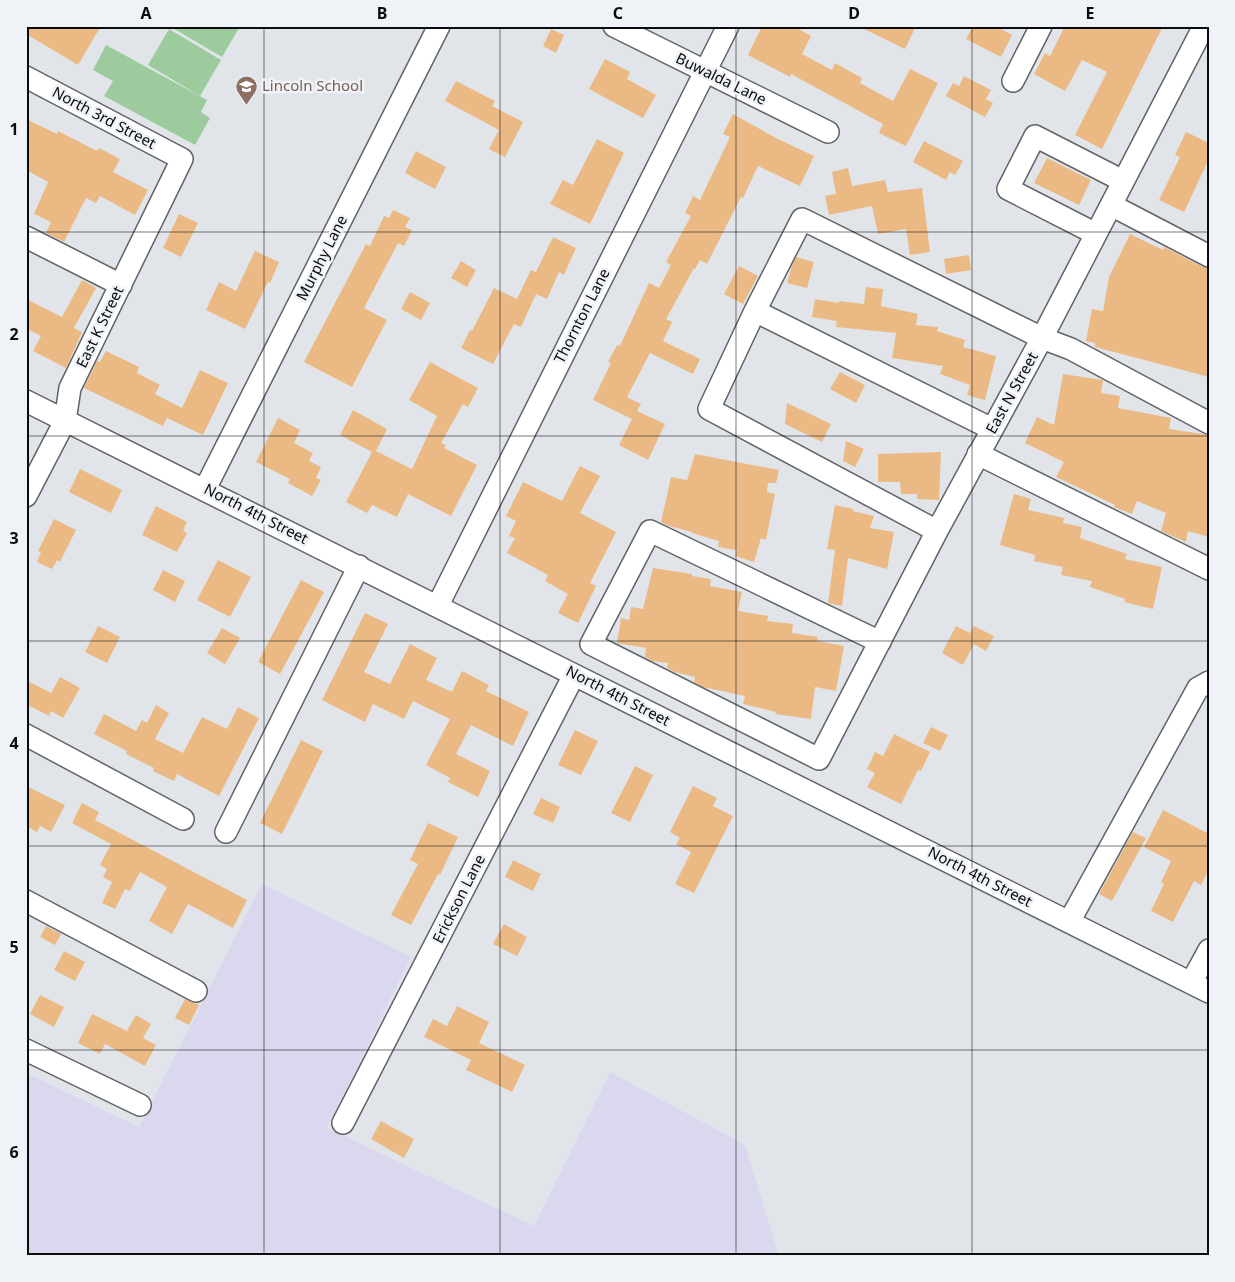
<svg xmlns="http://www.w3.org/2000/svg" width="1235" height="1282" viewBox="0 0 1235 1282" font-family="'Noto Sans',sans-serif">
  <rect width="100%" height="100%" fill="#e1e5ea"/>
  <!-- industrial -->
  <path fill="#dad8ee" d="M262,884l149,73 -84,171 207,98 76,-154 135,73 34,111h-753v-183l113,54z"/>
  <!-- green -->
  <path fill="#9dcb9e" d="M236,26l3,2 -17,29 -51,-30z
    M169,29l52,31 -21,36 -52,-31z
    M106,45l101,55 -6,12 9,6 -15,27 -91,-49 9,-15 -20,-11z"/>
  <!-- building -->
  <path fill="#ebba84" d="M26,26h75l-23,39 -52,-31z
    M762,26h31l18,10 -9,18 30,16 3,-7 27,15 -2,5 33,18 17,-32 28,14 -32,63 -27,-13 4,-9 -92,-50 -1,3 -42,-22z
    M858,26h58l-11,23z
    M973,26h22l17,9 -11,22 -35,-18z
    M1065,26h98l-61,123 -27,-14 32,-63 -25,-12 -17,31 -31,-17 11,-21 5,3z
    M551,29l13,6 -8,18 -13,-7z
    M605,59l25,13 -3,7 29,16 -13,23 -54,-29z
    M964,76l27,14 -5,9 7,4 -8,14 -39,-21 7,-13 6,3z
    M456,81l39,20 -3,5 31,16 -18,35 -16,-8 10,-19 -54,-29z
    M733,114l43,24 38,18 -14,30 -42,-20 -15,32 -2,-1 -34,67 -7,-4 -5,9 -1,-1 -28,51 6,3 -9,19 37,18 -7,15 -43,-21 -23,44 14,7 -4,7 28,13 -17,36 -29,-15 13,-26 -39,-19 18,-37 -3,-1 9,-17 3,1 29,-63 10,5 12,-23 -5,-3 25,-46 -6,-3 8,-17 7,4 30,-63 -7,-3z
    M26,119l31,15 1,-3 39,20 2,-3 21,11 -7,13 35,18 -13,25 -35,-19 -4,7 -10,-5 -22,44 -18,-9 5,-11 -17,-8 14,-32 -22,-12z
    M1186,132l23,11v16l-25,53 -25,-12 21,-43 -5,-2z
    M597,139l27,14 -34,71 -40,-20 13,-24 10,5z
    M924,141l39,20 -8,14 -5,-3 -4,8 -33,-18z
    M416,151l30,16 -11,22 -30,-16z
    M1047,158l44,22 -12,25 -45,-22z
    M848,168l4,18 33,-6 3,12 34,-4 8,64 -20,3 -4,-26 -28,5 -6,-28 -43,9 -4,-19 11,-2 -4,-22z
    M393,210l17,8 -5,9 7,3 -8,16 -6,-3 -34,65 23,12 -35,67 -48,-25 62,-118 4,2 14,-30 5,2z
    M179,214l19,9 -17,34 -18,-9z
    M1130,234l33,16 1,-3 39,20 6,1v109l-114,-30v-4l-9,-2 6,-32 11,2 6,-34z
    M553,237l23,11 -12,27 -5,-3 -12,27 -11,-5 -15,33 -7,-3 -21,40 -32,-16 9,-18 2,1 22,-43 23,11 14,-29 5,2z
    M255,251l24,11 -9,21 -2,-1 -23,47 -39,-19 13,-28 17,9z
    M969,255l2,15 -25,4 -2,-15z
    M796,257l18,5 -7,26 -20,-5 5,-18z
    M461,261l15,9 -9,17 -16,-9z
    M739,266l19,10 -15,28 -19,-10z
    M82,280l14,8 -22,40 8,4 -16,36 -33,-17 8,-15 -15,-8v-29l36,18z
    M866,287l17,2 -2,17 37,8 -2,11 22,2 -1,4 28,9 -2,7 33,9 -11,44 -18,-5 3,-10 -30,-11 3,-8 -51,-8 4,-25 -60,-6 1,-6 -25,-4 3,-18 24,4v-2l25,3z
    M410,292l20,11 -9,17 -20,-11z
    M106,351l33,16 -2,6 23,12 -5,9 27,14 18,-38 28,13 -25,52 -36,-17 -4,8 -79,-38 13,-27 3,1z
    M430,362l48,26 -10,19 -5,-3 -22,39 5,2 -2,3 33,17 -26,51 -43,-22 -11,23 -25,-12 -5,8 -21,-11 26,-50 -32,-17 13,-25 34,19 -11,22 36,18 25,-53 -28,-16z
    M840,372l25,13 -9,18 -26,-14z
    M1063,374l40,6 -2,13 19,3 -2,12 53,10 -2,11 40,6v102l-21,-6 -2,11 -25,-11 5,-18 -29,-12 -5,13 -18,-7 1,-2 -59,-28 8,-15 -39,-19 12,-26 17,8z
    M787,403l44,21 -9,18 -37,-18z
    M278,418l22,12 -6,13 19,10 -4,8 12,6 -5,11 5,2 -9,16 -24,-13 2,-4 -34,-17z
    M846,441l18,8 -9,18 -12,-6z
    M941,452l-2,48 -22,-1v-5h-16l-1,-12h-22v-28z
    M695,454l84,16 -3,13h-8l-1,9 8,2 -9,46 -5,-2 -7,24 -19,-6 2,-6 -19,-3 1,-6 -27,-8v-1l-23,-6 -8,-4 10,-45 16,3z
    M580,466l20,10 -20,37 36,19 -26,51 6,3 -18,37 -20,-10 10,-19 -23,-13 3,-6 -41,-22 8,-15 -6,-2 7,-15 -10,-5 17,-34 39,19z
    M80,469l42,21 -11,23 -42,-21z
    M1014,494l17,5 -3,11 36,8 -1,5 19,4 -2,11 47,16 -2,5 37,8 -9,42 -29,-7 1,-3 -35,-12 2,-6 -31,-6 2,-8 -29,-6 1,-6 -35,-10z
    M835,505l18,4v2l21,5 -4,12 24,4 -7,37 -39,-11 -6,48 -14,-3 7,-53 -8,-1z
    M156,506l31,16 -4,9 4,2 -10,19 -35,-17z
    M54,519l22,11 -16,32 -3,-2 -5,9 -15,-7 4,-10 -3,-1z
    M218,560l33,17 -21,40 -33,-17z
    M653,568l39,6v2l19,3 -1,7 32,6 -4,19 30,5 -1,5 26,3 -1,9 26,4 -1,4 27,5 -8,45 -21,-4 -4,32 -36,-5 1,-2 -33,-8 2,-8 -42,-9 -9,-5 1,-5 -20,-5 -8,-4 1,-5 -16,-2 -7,-4 1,-9 -29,-5 4,-25 8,2 2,-13 12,2z
    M163,570l22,11 -10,21 -22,-12z
    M301,580l23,12 -44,82 -22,-12z
    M365,613l23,11 -24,48 26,12 20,-40 27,14 -11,22 26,12 10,-21 27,14 -3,6 43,21 -16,34 -42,-21 -15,29 34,17 -12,26 -30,-15 2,-4 -24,-13 24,-46 -37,-18 -9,18 -31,-15 -8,18 -43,-22z
    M98,626l22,11 -13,26 -22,-11z
    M956,626l14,7 4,-7 20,10 -8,15 -12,-7 -11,21 -21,-12z
    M222,628l18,10 -15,26 -18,-11z
    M60,677l20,11 -17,30 -12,-7 -2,5 -23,-12v-24l25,13z
    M156,705l13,8 -14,26 28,14 19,-36 25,12 11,-22 21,11 -40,78 -42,-22 -3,7 -21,-10 1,-3 -28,-14 1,-3 -33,-17 10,-20 32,17 6,-11 5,3z
    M931,727l17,8 -8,16 -17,-8z
    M575,730l23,11 -17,34 -23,-10z
    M894,734l36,18 -9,19 -3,-1 -17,34 -34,-17 8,-14 -8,-4 8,-17 8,4z
    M301,740l22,11 -41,83 -22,-11z
    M635,766l18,9 -23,47 -19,-9z
    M26,786l39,19 -14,27 -11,-6 -3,6 -11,-6z
    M693,786l24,12 -4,8 20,10 -39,77 -19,-9 16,-32 -15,-8 4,-6 -10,-6z
    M541,798l19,9 -7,16 -20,-9z
    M82,803l17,9 -4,8 152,80 -14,28 -45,-24 -16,30 -23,-13 18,-34 -27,-15 -10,19 -5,-2 -10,20 -13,-6 10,-21 -9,-5 4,-8 -7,-4 11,-21 -39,-21z
    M1163,810l46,24v35l-8,16 -7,-4 -21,41 -22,-11 13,-27 -3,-2 10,-21 -27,-14z
    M428,823l30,14 -18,38 -2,-1 -27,51 -20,-10 27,-51 -8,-4z
    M1133,832l13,6 -34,63 -13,-7z
    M513,860l28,14 -8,17 -28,-14z
    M504,924l23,13 -10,19 -24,-12z
    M46,926l15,8 -6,11 -15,-8z
    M64,951l21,11 -10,19 -21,-11z
    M40,995l24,12 -10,20 -24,-13z
    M185,999l14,6 -10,20 -14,-7z
    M457,1006l32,16 -10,21 46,22 -13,27 -46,-22 5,-10 -47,-23 9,-18 14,7z
    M92,1014l35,17 9,-16 15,9 -8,14 13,7 -11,21 -40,-22 -5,10 -22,-11z
    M381,1121l33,18 -10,19 -33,-19z"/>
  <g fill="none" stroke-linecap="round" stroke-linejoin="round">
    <defs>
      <path id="minor" d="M614,26l214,106
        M26,77l156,82 -112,229 -5,33 -39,75
        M1013,81l28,-55
        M1111,205l98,51
        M1096,234l-88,-45 27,-53 88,45
        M26,237l95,48
        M755,311l237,118
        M26,401l1183,591
        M978,454l231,115
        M205,489l234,-463
        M937,531l-228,-122 46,-98 47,-92 240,119 29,11 138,74
        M438,605l290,-579
        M880,642l-230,-111 -59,113 228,115 118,-228 105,-193 162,-312
        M26,735l157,84
        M226,832l133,-266
        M26,901l170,90
        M1069,922l129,-234 11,-6
        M1191,983l18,-33
        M26,1050l114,55
        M343,1123l231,-448"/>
    </defs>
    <!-- minor casing -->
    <use href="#minor" stroke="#606367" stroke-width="24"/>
    <!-- minor -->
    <use href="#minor" stroke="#fff" stroke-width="21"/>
  </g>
  <!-- grid -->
  <path fill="none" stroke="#0b0c0e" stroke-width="1" stroke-opacity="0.55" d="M264,26v1230M500,26v1230M736,26v1230M972,26v1230M26,232h1183M26,436h1183M26,641h1183M26,846h1183M26,1050h1183"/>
  <!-- icons -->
  <defs>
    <symbol id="school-pin" viewBox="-11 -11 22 30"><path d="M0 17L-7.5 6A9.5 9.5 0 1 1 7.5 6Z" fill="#8d6e63" stroke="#eff2f7"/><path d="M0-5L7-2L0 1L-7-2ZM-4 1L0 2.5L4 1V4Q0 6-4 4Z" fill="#fff"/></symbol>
  </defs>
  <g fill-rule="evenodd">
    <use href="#school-pin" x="234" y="74" width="25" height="34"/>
  </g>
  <g text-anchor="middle" stroke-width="5" stroke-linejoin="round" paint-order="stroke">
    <!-- street labels -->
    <g font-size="15" fill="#0b0c0e" stroke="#eff2f7">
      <text transform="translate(721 79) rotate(26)" y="5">Buwalda Lane</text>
      <text transform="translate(104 118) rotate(28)" y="5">North 3rd Street</text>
      <text transform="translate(322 258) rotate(-63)" y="5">Murphy Lane</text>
      <text transform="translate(582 316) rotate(-63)" y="5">Thornton Lane</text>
      <text transform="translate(100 327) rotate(-64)" y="5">East K Street</text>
      <text transform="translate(1012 393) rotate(-61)" y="5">East N Street</text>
      <text transform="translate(256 514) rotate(27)" y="5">North 4th Street</text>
      <text transform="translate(618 696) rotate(27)" y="5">North 4th Street</text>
      <text transform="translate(980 877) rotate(27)" y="5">North 4th Street</text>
      <text transform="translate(459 899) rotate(-63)" y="5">Erickson Lane</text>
    </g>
    <!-- education labels -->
    <g font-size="15" fill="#785e54" stroke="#eff2f7" text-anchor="start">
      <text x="262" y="91">Lincoln School</text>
    </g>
  </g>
  <!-- border -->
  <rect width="1235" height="1282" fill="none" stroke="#eff2f7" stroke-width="55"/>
  <rect x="28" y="28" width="1180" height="1226" fill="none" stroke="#0b0c0e" stroke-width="2"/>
  <g font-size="16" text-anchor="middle" font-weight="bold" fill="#0b0c0e">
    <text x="146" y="19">A</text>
    <text x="382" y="19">B</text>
    <text x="618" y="19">C</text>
    <text x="854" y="19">D</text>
    <text x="1090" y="19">E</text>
    <text x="14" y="135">1</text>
    <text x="14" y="340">2</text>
    <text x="14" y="544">3</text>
    <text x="14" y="749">4</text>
    <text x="14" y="953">5</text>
    <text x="14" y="1158">6</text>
  </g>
</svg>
